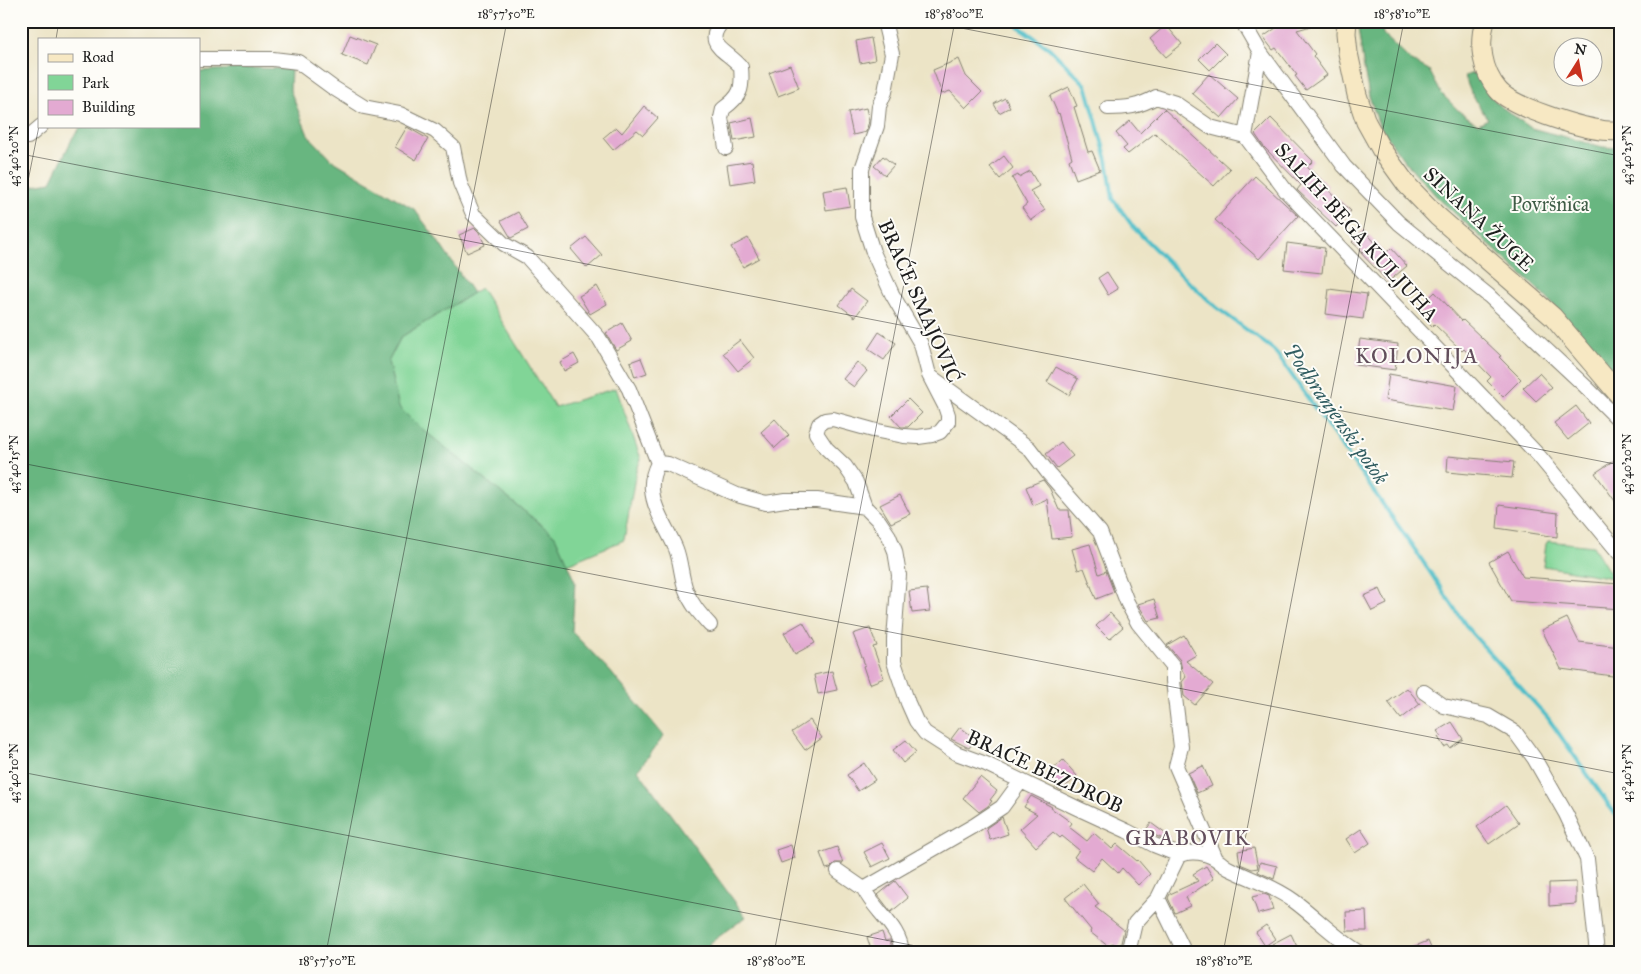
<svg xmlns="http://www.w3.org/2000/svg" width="1641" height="974" viewBox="0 0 1641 974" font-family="'IM FELL Great Primer',serif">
  <rect width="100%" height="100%" fill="#fdfcf7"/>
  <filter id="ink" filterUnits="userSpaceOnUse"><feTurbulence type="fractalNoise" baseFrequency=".02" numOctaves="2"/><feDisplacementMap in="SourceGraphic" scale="10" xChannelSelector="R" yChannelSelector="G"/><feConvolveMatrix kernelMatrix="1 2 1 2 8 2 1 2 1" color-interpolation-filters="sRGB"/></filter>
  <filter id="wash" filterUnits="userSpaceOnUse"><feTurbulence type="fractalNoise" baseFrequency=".0096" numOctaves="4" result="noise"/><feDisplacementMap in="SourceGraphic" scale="20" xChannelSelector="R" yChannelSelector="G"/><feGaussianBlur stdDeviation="1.12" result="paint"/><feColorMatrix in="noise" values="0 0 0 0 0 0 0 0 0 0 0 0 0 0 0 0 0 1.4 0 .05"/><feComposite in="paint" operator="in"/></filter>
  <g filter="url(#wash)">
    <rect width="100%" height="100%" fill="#ece4c6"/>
    <!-- green -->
    <path fill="#81d597" stroke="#4e785a" d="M481,288l74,119 61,-19 25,71 -5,12 -12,69 -57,24 -12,-28 -139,-112 -17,-17 -11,-45 13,-25z
      M1548,541l45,5 20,32 -70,-12 3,-22z"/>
    <!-- forest -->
    <path fill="#68b680" stroke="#42694e" d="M1359,21h21l3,13 27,26 19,10 12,23 19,19 18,12 10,-5c-10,-14 -19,-27 -23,-43l8,-3 6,2 17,28 35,25 72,19 17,1v229l-77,-83 -105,-96 -35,-39 -24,-34 -10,-29 -6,-33 -5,-35z
      M252,68l39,1 -1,21 18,45 24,25 82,49 21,28 38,56 -72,44 -13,25 11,45 17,17 139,112 20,45 -3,51 37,38 55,66 -26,34 108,147 -36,26 2,10h-691v-766l30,-5 22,-45 9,-11h117v-55z"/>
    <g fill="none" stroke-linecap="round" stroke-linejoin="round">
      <!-- stream -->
      <path stroke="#50bec8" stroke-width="4" d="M1011,21l38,27 37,37 21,75 6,39 21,29 42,42 40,37 58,43 137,194 58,86 79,88 72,103"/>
    </g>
    <g id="blocks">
      <!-- building -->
      <path fill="#e3aad2" d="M1286,21h31l1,3 -21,6 18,24 -2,2 14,19 -21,15 -11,-14 2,-1 -21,-27 -3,2 -10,-13z
        M1166,25l16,19 -16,13 -16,-18z
        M350,35l26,10 -8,20 -26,-10z
        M871,38l4,22 -15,3 -4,-22z
        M1215,43l11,11 -16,16 -11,-11z
        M959,59l7,17 16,16 -16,16 -16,-17 -8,3 -9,-24z
        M790,65l9,23 -21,8 -9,-23z
        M1209,74l29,25 -17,19 -29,-25z
        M1069,87l8,19 -3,1 14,45 4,-1 8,19 -24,9 -7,-19 3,-2 -13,-45 -1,1 -8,-18z
        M1005,98l5,9 -11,6 -5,-9z
        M644,106l14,12 -15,17 -6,-5 -24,20 -10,-12 13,-11 6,6z
        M866,108l3,13 -3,11 -13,3 -5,-23z
        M1164,109l66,60 -16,17 -59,-53 -27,21 -5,-5 4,-3 -11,-13 14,-12 10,12z
        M752,118l4,19 -22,4 -3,-18z
        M1271,118l42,43 -6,6 21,19 -2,2 25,23 -15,16 -39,-37 4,-5 -37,-38 -9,-13z
        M407,127l21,12 -12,21 -21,-13z
        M883,156l11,9 -9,10 -11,-9z
        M1004,156l9,12 -13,11 -10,-12z
        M752,161l3,19 -25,4 -3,-19z
        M1030,171l9,15 -9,5 15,19 -14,10 -9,-12 5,-4 -15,-26 6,-3 1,2z
        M1255,176l43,40 -39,43 -44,-39z
        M847,187l3,19 -24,4 -3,-19z
        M518,212l10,17 -17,9 -10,-17z
        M475,228l4,4 6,13 -18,8 -8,-18z
        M1364,230l21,24 6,-6 16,18 -19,16 -28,-30h3l-11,-10z
        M586,237l16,18 -15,13 -16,-19z
        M748,238l11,20 -16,9 -12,-20z
        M1287,243l38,5 -3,25 -38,-4z
        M1107,272l11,17 -10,6 -10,-17z
        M597,286l10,18 -17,10 -11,-18z
        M851,289l16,12 -12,16 -16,-12z
        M1329,289l38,5 -4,25 -37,-5z
        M1435,292l27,29 1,-1 38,36 -2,1 22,22 -18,18 -16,-16 4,-4 -27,-28 -2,2 -28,-27 -2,2 -15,-17z
        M622,323l10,18 -16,9 -10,-17z
        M879,332l17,11 -12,17 -16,-11z
        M1360,339l38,5 -3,26 -39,-5z
        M740,340l14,18 -16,13 -15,-18z
        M574,354l5,9 -15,8 -4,-9z
        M641,358l6,15 -12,4 -5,-15z
        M857,362l10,9 -13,16 -11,-8z
        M1056,367l22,12 -9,16 -22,-13z
        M1539,373l13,14 -16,14 -13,-13z
        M1389,374l68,12 -4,25 -68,-11z
        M908,399l14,14 -14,14h-7l-10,-11z
        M1576,406l13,17 -21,17 -14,-17z
        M775,419l14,16 -14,13 -14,-16z
        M1061,442l12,14 -16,12 -11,-14z
        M1448,456l66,6 -2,16 -65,-6z
        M1616,459l4,6v43l-25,-35z
        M1043,480l7,9 9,21h10l3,27 -20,2 -5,-40 -14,6 -7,-18z
        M900,495l10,19 -19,9 -11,-18z
        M1499,505l59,8 -1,24 -60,-9z
        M1090,544l9,30 7,-3 8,21 -18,7 -12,-31 -6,2 -6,-21z
        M1508,551l15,26 97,7v25l-109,-8 -22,-39z
        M927,589l3,22 -18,2 -3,-22z
        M1380,589l7,15 -15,7 -8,-15z
        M1154,599l6,19 -12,3 -10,-17z
        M1110,613l13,14 -14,12 -13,-13z
        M1567,618l12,24 41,5v30l-59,-8 -19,-39z
        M803,622l12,21 -20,11 -11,-21z
        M870,628l7,18 -4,1 11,31 -15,6 -6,-18 2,-1 -12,-31z
        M1184,635l12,20 -10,6 27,23 -18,21 -11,-9 -2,-14 4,-5 -4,-7 -2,-10 -13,-15z
        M832,671l5,19 -19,4 -4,-19z
        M1407,688l13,16 -19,15 -13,-17z
        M810,720l12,18 -17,12 -13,-18z
        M1452,722l11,17 -13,9 -2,-3 -4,2 -6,-10 3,-1 -4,-5z
        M960,727l16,12 -7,9 -18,-9z
        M906,740l10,12 -13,11 -10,-13z
        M1063,760l14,16 -16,15 -4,-3 -11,-12z
        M864,763l11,17 -17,11 -11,-16z
        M1203,766l9,20 -15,7 -9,-20z
        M980,777l17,14 -7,9 2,1 -4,5 -9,6 -16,-14z
        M1031,796l21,11 -1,1 21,15 -3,4 18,14 7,-8 18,16 5,-5 20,17 1,-1 12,14 -12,11 -16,-17 -4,5 -16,-15 -10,13 -18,-14 5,-7 -17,-14 -2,2 -7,-6 -17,15 -16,-18 17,-15 -13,-7z
        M1506,805l13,18 -30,21 -12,-17z
        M1002,817l6,17 -18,6 -4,-12z
        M1151,823l19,14 -2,4 -23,-10z
        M1361,829l9,14 -15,10 -9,-14z
        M882,843l8,15 -18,9 -8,-15z
        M791,845l4,13 -14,5 -5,-13z
        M837,847l6,16h-8l-5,5 -4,1 -6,-16z
        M1254,848l4,20 -6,1 -12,-5 -2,-13z
        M1260,862l17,4 -3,13 -16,-7z
        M1206,866l8,13 -28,18 4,9 -15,7 -7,-15 2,-4 28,-13 -5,-7z
        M895,881l13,17 -17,14 -13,-17z
        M1576,882v22l-27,2v-23z
        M1083,884l16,20 -4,3 29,23 -3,13 -3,4 -5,-4 -4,4 -19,-15 1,-2 -26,-32z
        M1264,894l5,2 4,14 -15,4 -6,-17z
        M1366,911l1,20h-20l-1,-19z
        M1266,925l9,14 -10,7 -9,-14z
        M882,932l3,9 5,-1 3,13h-21l-5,-16z
        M1291,934l9,19h-23l-5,-9z
        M1428,941l5,12h-33v-1z"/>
    </g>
  </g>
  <g filter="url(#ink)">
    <use href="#blocks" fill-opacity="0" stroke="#848071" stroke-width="1"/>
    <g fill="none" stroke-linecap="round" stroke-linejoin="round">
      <defs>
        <path id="street" d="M723,21c-22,24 4,29 18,46 2,22 0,29 -18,42l-2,9 5,30
          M884,21l8,33 -7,38 -6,14 -2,20 -15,43v48l11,35 19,42 29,50 8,31 16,31 3,9v7l-8,10 -8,3 -14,2 -14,-1 -31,-6 -40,-11 -8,1 -6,4 -3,9 10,15 19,18 11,16 9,25 14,14 10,15 6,15 4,24 -5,64v23l14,41 8,18 9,12 31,20 30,11 91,44 50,23 27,14 25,10c12,-4 25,-3 37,4 4,3 8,7 12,9 22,11 46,18 66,33 23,17 42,38 67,52
          M1242,21l18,31 84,114 55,57 90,73 97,91 34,34
          M199,59h74l25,3 34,25 32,20 36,7 35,17 18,16 7,36 13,31 31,30 23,13 72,81 30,51 29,74
          M1108,108c19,0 30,-1 48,-11l19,6 35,24 35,9 41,55 253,265 81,98
          M21,135l7,2 13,-11
          M1245,136l15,-84
          M930,376l99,72 20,26 51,58 27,70 11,21 35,43v15l8,66 -5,19 40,93
          M710,625c-10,-11 -19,-21 -24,-35 -5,-13 -5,-28 -10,-41 -8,-19 -23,-40 -24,-60 -1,-9 2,-18 6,-26l10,1 69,31 29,8 19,-3h32l48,7
          M1424,692l20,14 44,10 27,16 19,26 32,56 21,45 10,94
          M838,871l26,18 111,-64 27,-18 19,-26
          M864,889c10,22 37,38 38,64
          M1158,898l27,55
          M1128,953l7,-30 23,-25 21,-43"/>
        <path id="secondary" d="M1347,21l-1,12 2,20 9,42 9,27 15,27 26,36 30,31 116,101 67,79
          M1485,21c-7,23 -3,50 13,69 14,17 80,37 103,40 6,1 12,1 19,1"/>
      </defs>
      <!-- street casing -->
      <use href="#street" stroke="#848071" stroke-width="16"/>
      <!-- secondary casing -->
      <use href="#secondary" stroke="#848071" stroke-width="21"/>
      <!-- street -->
      <use href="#street" stroke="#fff" stroke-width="14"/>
      <!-- secondary -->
      <use href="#secondary" stroke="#f7e8c3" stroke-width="19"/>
    </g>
  </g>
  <!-- ticks -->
  <path fill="none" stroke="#1c1c1c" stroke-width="1" stroke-opacity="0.45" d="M925,21l695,135M56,39l3,-18M21,154l1599,311M21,216l18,-90M21,463l1599,311M21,772l931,181M326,953l181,-932M774,953l181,-932M1223,953l181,-932"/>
  <g text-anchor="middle" stroke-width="4" stroke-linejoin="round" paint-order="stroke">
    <!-- park labels -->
    <g font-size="20" fill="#3f5d47" stroke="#fdfcf7">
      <text x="1550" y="211">Površnica</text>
    </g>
    <!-- street labels -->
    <g font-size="20" fill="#1c1c1c" stroke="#fdfcf7">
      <text transform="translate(1479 219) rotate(43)" y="7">SINANA ŽUGE</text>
      <text transform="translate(1357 232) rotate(48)" y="7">SALIH-BEGA KULJUHA</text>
      <text transform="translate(920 301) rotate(66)" y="7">BRAĆE SMAJOVIĆ</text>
      <text transform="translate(1045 771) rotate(25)" y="7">BRAĆE BEZDROB</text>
    </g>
    <!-- water labels -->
    <g font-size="21" font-style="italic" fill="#315d61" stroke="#fdfcf7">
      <text transform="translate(1336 414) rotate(55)" y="7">Podhranjenski potok</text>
    </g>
    <!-- quarter labels -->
    <g font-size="22" letter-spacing="1" fill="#624e5c" stroke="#fdfcf7">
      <text x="1417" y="363">KOLONIJA</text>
      <text x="1188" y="845">GRABOVIK</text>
    </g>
  </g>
  <!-- margin -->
  <rect width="1641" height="974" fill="none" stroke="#fdfcf7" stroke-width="55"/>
  <!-- legend -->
  <rect x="38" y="38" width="162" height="90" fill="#fdfcf7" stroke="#a3a29f"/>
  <rect x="48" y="54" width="25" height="8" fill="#f7e8c3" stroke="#a3a29f"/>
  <text x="82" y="62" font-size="15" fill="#1c1c1c">Road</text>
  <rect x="48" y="75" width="25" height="15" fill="#81d597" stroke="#a3a29f"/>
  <text x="82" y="88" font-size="15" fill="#1c1c1c">Park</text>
  <rect x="48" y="100" width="25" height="15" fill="#e3aad2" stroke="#a3a29f"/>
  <text x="82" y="112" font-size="15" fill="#1c1c1c">Building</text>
  <!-- north arrow -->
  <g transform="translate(1578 62) rotate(11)"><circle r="24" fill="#fdfcf7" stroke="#a3a29f"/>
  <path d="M0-4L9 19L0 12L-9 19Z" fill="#c8321e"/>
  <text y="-8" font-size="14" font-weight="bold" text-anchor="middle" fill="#1c1c1c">N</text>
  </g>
  <rect x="28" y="28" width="1586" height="918" fill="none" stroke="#1c1c1c" stroke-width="2"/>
  <g font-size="12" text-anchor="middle" fill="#1c1c1c">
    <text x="506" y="18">18°57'50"E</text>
    <text x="954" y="18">18°58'00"E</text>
    <text x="1402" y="18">18°58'10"E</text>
    <text transform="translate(1627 155) rotate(-90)" y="4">43°40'25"N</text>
    <text transform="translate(14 156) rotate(-90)" y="4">43°40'20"N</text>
    <text transform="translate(1627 464) rotate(-90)" y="4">43°40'20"N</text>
    <text transform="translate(14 464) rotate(-90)" y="4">43°40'15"N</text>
    <text transform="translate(1627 773) rotate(-90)" y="4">43°40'15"N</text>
    <text transform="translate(14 773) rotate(-90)" y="4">43°40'10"N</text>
    <text x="327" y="965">18°57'50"E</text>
    <text x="776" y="965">18°58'00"E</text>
    <text x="1224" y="965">18°58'10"E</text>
  </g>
</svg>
